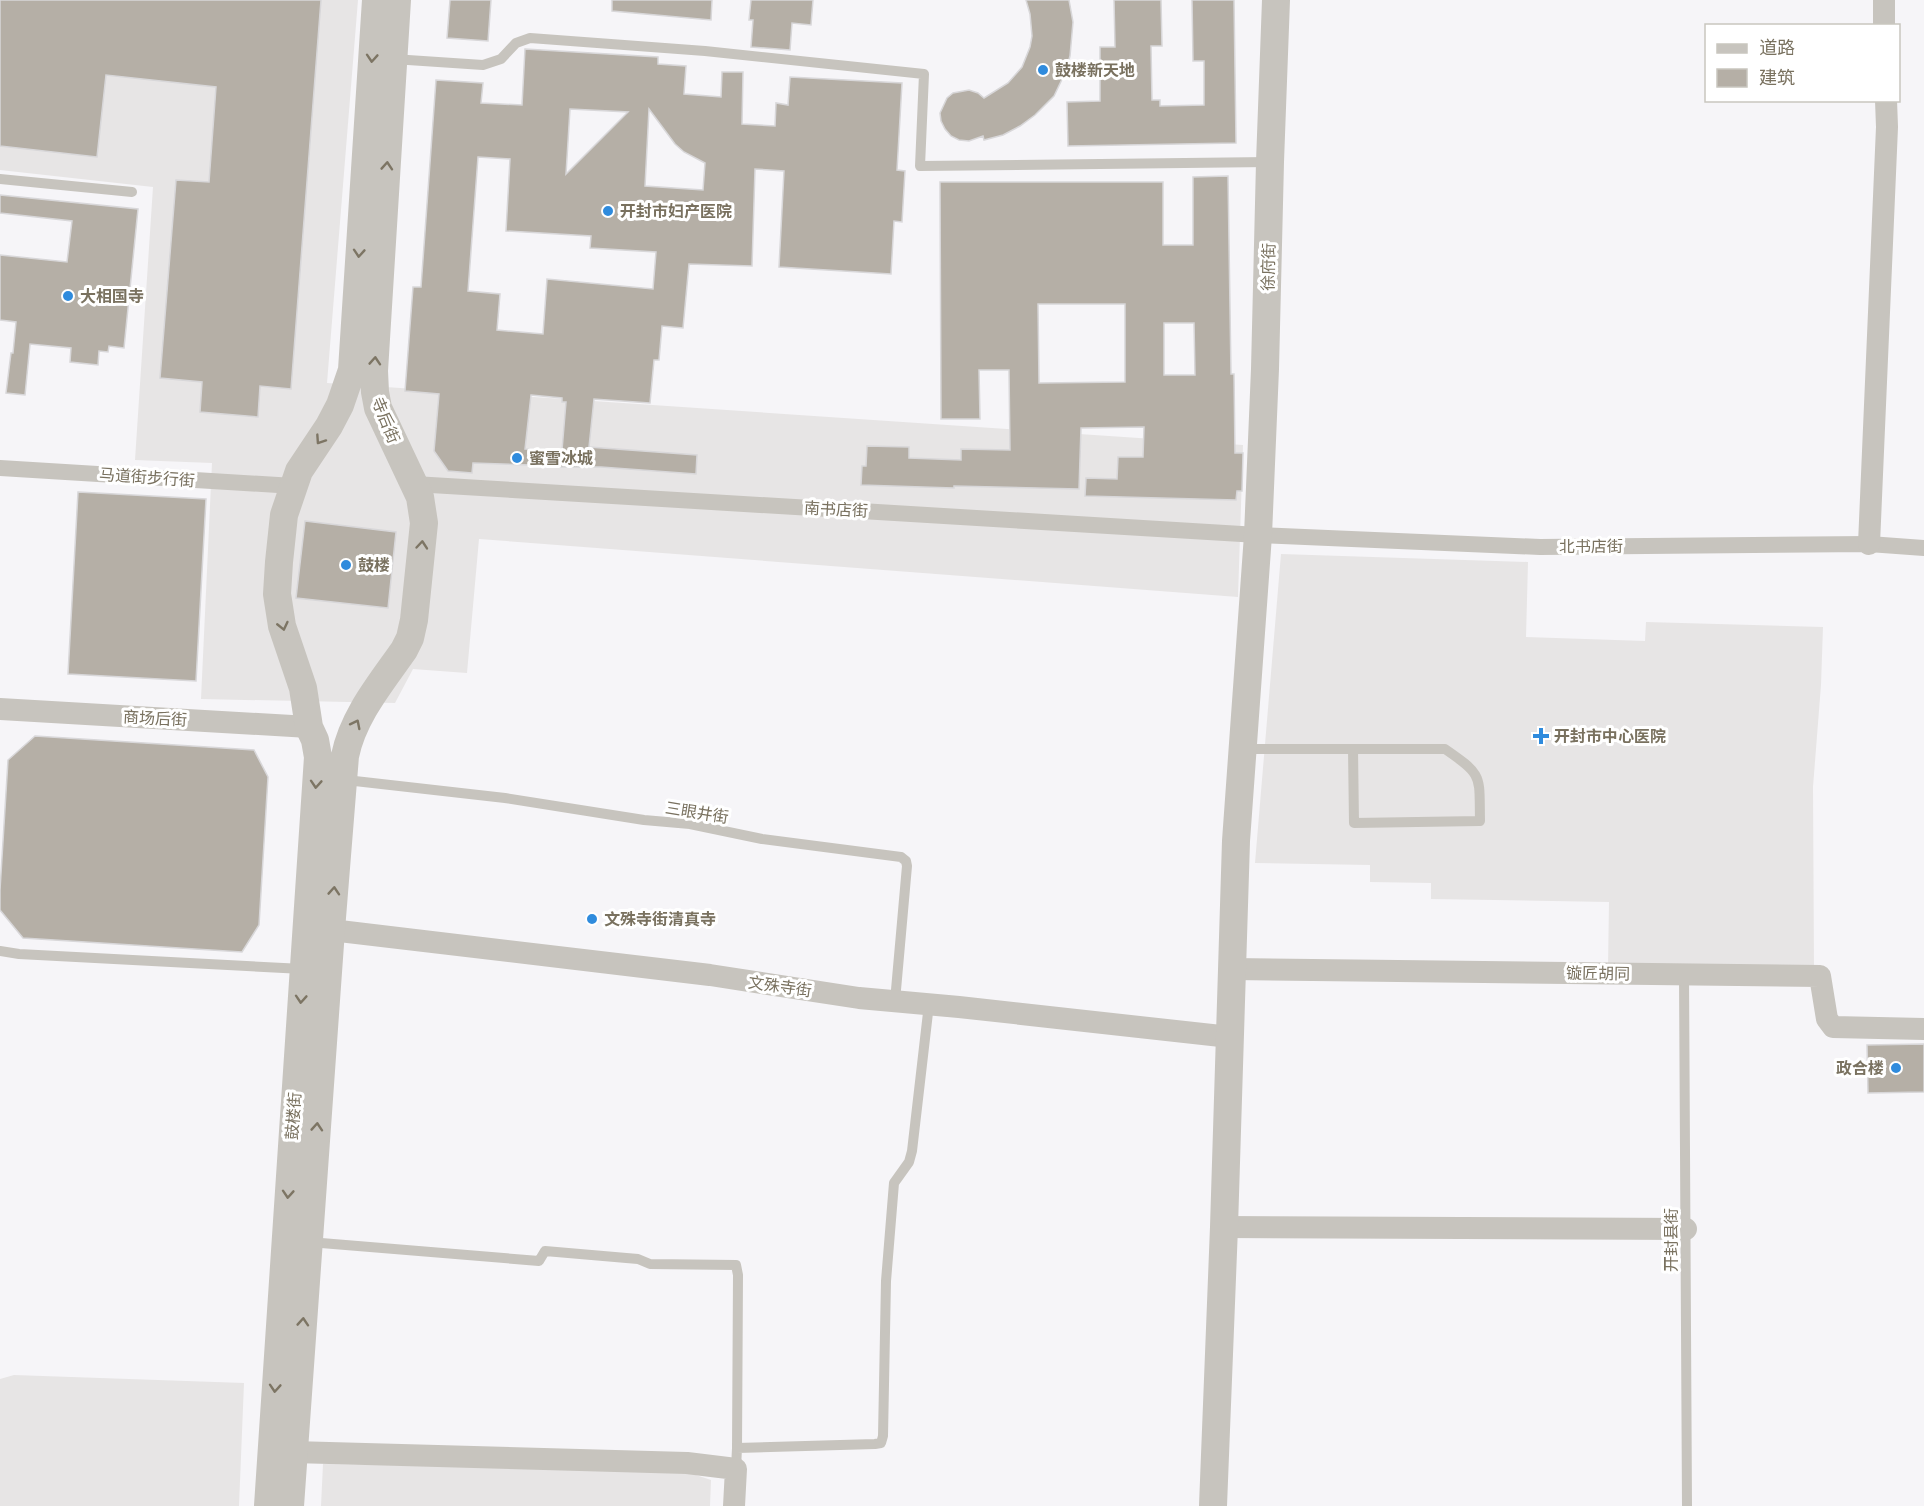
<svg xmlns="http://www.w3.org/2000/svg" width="1924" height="1506" viewBox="0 0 1924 1506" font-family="Figtree,'Noto Sans SC',sans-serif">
  <rect width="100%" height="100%" fill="#f6f5f8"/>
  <!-- built -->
  <path fill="#e7e5e5" d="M0,0h358l-31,383 916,62 -5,152 -759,-58 -12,134 -54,-4 -18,34 -194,-4 11,-236 -77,-3 18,-273 -153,-17z
    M1281,554l247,8 -2,75 119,4 1,-19 177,5 -2,58 -8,102 1,183 -206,-3 1,-65 -178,-3v-16l-61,-1v-17l-115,-2z
    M14,1375l230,8 -5,123h-239v-127z
    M323,1464l355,5 33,11 -1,26h-389z"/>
  <!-- building -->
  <path fill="#b5afa6" stroke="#d8d7d9" stroke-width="1.5" fill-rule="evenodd" d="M0,0h321l-30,389 -31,-3 -2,31 -58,-5 2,-30 -42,-4 16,-198 33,2 7,-95 -110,-12 -9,82 -97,-11z
    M450,0h41l-3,41 -41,-3z
    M612,0h100l-1,20 -99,-9z
    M751,0h62l-2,25 -19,-2 -2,27 -39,-3 2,-27h-4z
    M1026,0h43l4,22 -3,34 -5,17 -11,23 -19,19 -15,11 -17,9 -19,5 -1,-4 -14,5 -10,-1 -8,-4 -6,-7 -4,-8 -1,-8 7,-15 6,-5 16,-3 9,3 6,5 24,-15 14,-16 8,-20 2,-11 -2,-22z
    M1114,0h47l1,46h-11l1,54h8v6l44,-1v-44h-11l-1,-61h42l2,143 -168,3 -1,-44 33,-1v-54h15z
    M525,49l133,8v7l28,2 -2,28 37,3 1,-25h21l-1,52 33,2 1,-23 12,2 2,-28 112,6 -5,87 8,1 -3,51 -8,-1 -3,53 -112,-7 5,-96 -29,-2 -3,97 -63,-2 -6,64 -21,-2 -3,34h-5l-4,43 -56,-4 -5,48 108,8 -1,19 -95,-7h-72l1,-2 -57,-2 -1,10 -24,-2 -14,-20 5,-57 -34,-3 8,-104h8l15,-207 47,3 -2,20 41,2zM570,109l58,3 -62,62zM649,109l26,35 9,8 21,11 -2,27 -58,-4zM478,157l32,2 -4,72 85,5 -1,12 66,4 -3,37 -106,-10 -4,55 -46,-4 3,-36 -32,-3zM531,395l31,3v4h4l-4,48 -37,-1z
    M1228,176l3,198h3l1,79h8l-1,38h-5l-1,9 -151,-4 1,-18 31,1 1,-22h25l1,-30 -63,1 -2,61 -125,-3v2l-93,-3 1,-19h4l1,-20 42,1v11l52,2v-11l49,1 -1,-80h-30l1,49h-39l-1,-237h223v63h30v-68zM1038,304h87v78l-86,1zM1164,323h30l1,52h-31z
    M0,195l138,14 -14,139 -15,-2 -1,6 -9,-1 -1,14 -28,-3 1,-14 -41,-4 -5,51 -19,-2 5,-40h2l3,-31 -16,-2v-65l67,7 5,-41 -72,-8z
    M78,492l128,7 -10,182 -128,-7z
    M305,521l91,11 -8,76 -92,-10z
    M35,736l219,14 14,27 -9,148 -17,27 -219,-14 -23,-28v-20l8,-130z
    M1924,1044v48l-56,1 -1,-48z"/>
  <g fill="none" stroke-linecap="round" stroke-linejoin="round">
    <!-- service -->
    <path stroke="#c7c4be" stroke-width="10" d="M393,59l90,6 18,-6 15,-16 14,-5 175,13 219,23 -4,92 349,-4
      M0,179l132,13
      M1243,749h202c39,27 34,26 35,72l-126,2 -1,-74
      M346,780l159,18 139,22 46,4 72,15 139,18 5,4 1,5 -12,135
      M0,951l19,3 284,15
      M1684,974l3,532
      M309,1242l230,19 6,-10 93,8 12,5 86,1 2,10 -1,173
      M736,1469l1,-21 138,-4 6,-1 2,-7 3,-155 8,-98 15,-21 3,-11 17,-147"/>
    <!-- pedestrian -->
    <path stroke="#c7c4be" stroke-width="16" d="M0,468l294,18
      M414,484l844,51 282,12 329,-3 55,4"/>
    <!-- minor -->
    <path stroke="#c7c4be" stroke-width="22" d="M1884,0v26
      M1869,544l18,-417 -1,-27
      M0,709l309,18
      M331,930l379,45 149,23 100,9 271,30
      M1232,969l588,7 7,43 6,8 91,2
      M1224,1227l462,2
      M293,1452l394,11 49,6 -2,37"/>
    <!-- tertiary -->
    <path stroke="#c7c4be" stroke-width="28" d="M268,1506l50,-749 -3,-17 -6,-13 -6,-39 -21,-62 -5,-32 2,-32 5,-47 15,-44 30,-45 11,-21 12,-35 24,-370
      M290,1506l41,-576 14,-174c8,-40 36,-73 59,-106l6,-12 4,-18 10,-97 -4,-26 -42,-89 -3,-16 -1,-21 23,-371
      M1213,1506l11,-279 12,-386 22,-306 7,-166 5,-207 6,-162"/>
  </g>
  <!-- one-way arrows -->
  <defs><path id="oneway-chevron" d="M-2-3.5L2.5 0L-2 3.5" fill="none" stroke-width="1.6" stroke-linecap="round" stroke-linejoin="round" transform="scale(1.5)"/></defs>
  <g stroke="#7d7564">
    <use href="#oneway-chevron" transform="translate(372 58) rotate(94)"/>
    <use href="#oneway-chevron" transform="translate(387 166) rotate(-86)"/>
    <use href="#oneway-chevron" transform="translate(359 253) rotate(94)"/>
    <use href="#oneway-chevron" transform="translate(375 361) rotate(-86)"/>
    <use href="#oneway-chevron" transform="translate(320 440) rotate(124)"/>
    <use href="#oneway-chevron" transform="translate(422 545) rotate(-85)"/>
    <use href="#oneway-chevron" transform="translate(283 626) rotate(77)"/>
    <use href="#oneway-chevron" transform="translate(356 724) rotate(-63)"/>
    <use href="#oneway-chevron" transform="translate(316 784) rotate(94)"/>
    <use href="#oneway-chevron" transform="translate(334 891) rotate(-86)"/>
    <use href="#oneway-chevron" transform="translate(301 999) rotate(94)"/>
    <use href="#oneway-chevron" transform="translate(317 1127) rotate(-86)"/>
    <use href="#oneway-chevron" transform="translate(288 1194) rotate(94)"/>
    <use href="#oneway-chevron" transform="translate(303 1322) rotate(-86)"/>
    <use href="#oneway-chevron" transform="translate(275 1388) rotate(94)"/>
  </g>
  <!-- markers -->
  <g fill="#2f8bdd" stroke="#fff" stroke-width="2">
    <circle cx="1043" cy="70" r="6"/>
    <circle cx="608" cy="211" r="6"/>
    <circle cx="68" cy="296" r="6"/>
    <circle cx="517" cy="458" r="6"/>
    <circle cx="346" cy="565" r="6"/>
    <path d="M1538 727h6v6h6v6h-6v6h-6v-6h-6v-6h6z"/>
    <circle cx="592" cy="919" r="6"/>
    <circle cx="1896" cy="1068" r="6"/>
  </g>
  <g text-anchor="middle" stroke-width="6" stroke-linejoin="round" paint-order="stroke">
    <!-- poi labels -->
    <g font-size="16" font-weight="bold" fill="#79715f" stroke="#fff" text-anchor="start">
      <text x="1055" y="76">鼓楼新天地</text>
      <text x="620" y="217">开封市妇产医院</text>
      <text x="80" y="302">大相国寺</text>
      <text x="529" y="464">蜜雪冰城</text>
      <text x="358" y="571">鼓楼</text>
      <text x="1554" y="742">开封市中心医院</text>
      <text x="604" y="925">文殊寺街清真寺</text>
      <text x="1884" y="1074" text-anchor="end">政合楼</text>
    </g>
    <!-- street labels -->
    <g font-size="16" fill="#79715f" stroke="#fff">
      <text transform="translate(1268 267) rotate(-89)" y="6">徐府街</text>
      <text transform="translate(386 420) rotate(68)" y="6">寺后街</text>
      <text transform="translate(147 477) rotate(4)" y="6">马道街步行街</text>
      <text transform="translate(836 509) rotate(3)" y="6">南书店街</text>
      <text x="1591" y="552">北书店街</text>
      <text transform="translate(155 718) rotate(3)" y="6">商场后街</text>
      <text transform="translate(697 812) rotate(9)" y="6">三眼井街</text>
      <text transform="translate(1598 973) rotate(1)" y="6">镟匠胡同</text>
      <text transform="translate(780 986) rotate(8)" y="6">文殊寺街</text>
      <text transform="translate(293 1116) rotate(-86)" y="6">鼓楼街</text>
      <text transform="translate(1671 1240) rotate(-90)" y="6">开封县街</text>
    </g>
  </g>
  <!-- legend -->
  <rect x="1705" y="24" width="195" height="78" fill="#ffffff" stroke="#c9c6bf" stroke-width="1.5"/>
  <rect x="1717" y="44" width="30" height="9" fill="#c7c4be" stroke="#c9c6bf" stroke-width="1.5"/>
  <text x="1759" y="54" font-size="18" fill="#79715f">道路</text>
  <rect x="1717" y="69" width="30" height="18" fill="#b5afa6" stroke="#c9c6bf" stroke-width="1.5"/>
  <text x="1759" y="84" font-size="18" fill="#79715f">建筑</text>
</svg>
